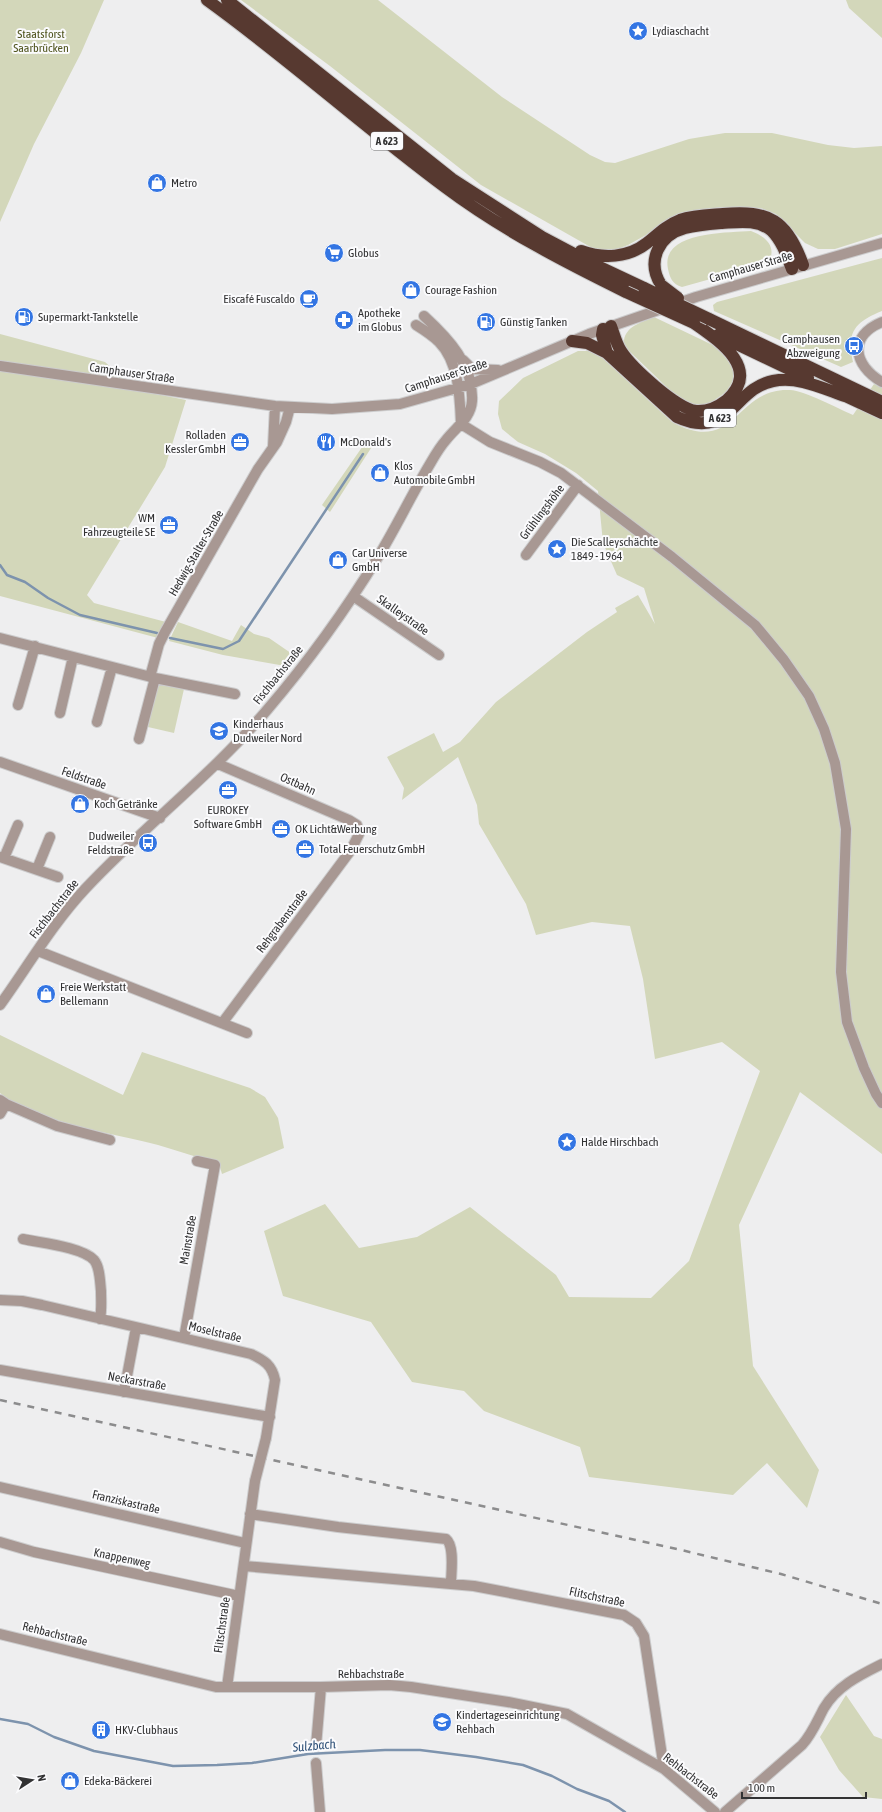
<svg xmlns="http://www.w3.org/2000/svg" width="882" height="1812" viewBox="0 0 882 1812" font-family="'Asap Condensed',sans-serif">
  <rect width="100%" height="100%" fill="#eeeeef"/>
  <!-- green -->
  <path fill="#d3d7ba" d="M0,0h104l-23,53 -47,91 -34,78z
    M241,0h137l124,97 88,58 15,7 10,1 74,-24 36,-6h47l56,12 26,3 28,-2v88l-47,15h-17l-13,-6 -29,-29 -15,-6 -39,-1 -42,6 -16,8 -18,14 -18,10 -13,5 -21,-1 -113,-64 -151,-119z
    M846,0h36v38l-33,-30z
    M751,231c14,5 27,16 17,32l-86,24c-10,-3 -12,-9 -14,-18 -8,-38 59,-36 83,-38z
    M882,258v53c-27,11 -36,21 -29,51l-12,5 -127,-56 -1,-6 4,-3z
    M654,317l67,32 12,20v12l-7,11 -20,14 -12,-1 -17,-8 -53,-51c-2,-19 16,-23 30,-29z
    M0,334l105,28 31,28 50,10 -21,67 -78,128 7,8 72,19 -8,16 -158,-42z
    M578,351h17l77,71c64,35 63,-35 118,-32 15,1 47,18 63,25l21,-31 8,4v766l-82,-62 -61,133 14,141 66,104 -12,38 -40,-45 -34,32 -144,-18 -9,-30 -96,-36 -20,-20 -52,-9 -41,-60 -88,-26 -19,-65 61,-27 34,44 58,-11 53,-30 86,68 13,22 82,1 38,-37 71,-190 -38,-29 -67,17 -12,-80 -13,-53 -38,-4 -56,13 -10,-31 -47,-80 -2,-19 -19,-48 -56,43 2,-12 -17,-31 47,-24 9,19 17,-10 36,-40 91,-70 30,-20 -2,-4 23,-13 17,29 -11,-36 -27,-13 -14,-32 -5,-52 -22,-18 -31,-19 -27,-12 -16,-13 -4,-15 1,-13 24,-23z
    M367,440l6,5 -43,67 -8,-7z
    M178,622l54,19 9,-16 13,9 15,4 29,20 -7,9 -68,-12 -54,-14z
    M158,683l26,6 -10,44 -26,-6z
    M0,1035l123,60 19,-43 108,36 15,9 13,21 6,30 -62,26 -3,-10c-20,-6 -40,-13 -61,-19 -45,-12 -123,-23 -158,-52z
    M846,1695l28,41 8,3v60l-19,-2 -24,-27 -19,-33z"/>
  <g fill="none" stroke-linecap="round" stroke-linejoin="round">
    <!-- stream -->
    <path stroke="#7d93ad" stroke-width="2.5" d="M0,565l7,10 18,7 23,16 32,17 77,18
      M170,638l53,11 16,-8 124,-187
      M0,1719l28,5 26,13 40,14 79,15 44,-1 35,-2 56,-9 77,-4h35l56,7 47,8 29,11 25,13 32,12 16,11"/>
    <defs>
      <path id="minor" d="M882,322c-34,14 -29,43 0,60
        M416,325c8,5 16,10 23,17 20,20 21,56 22,82
        M463,360l9,9 26,1
        M0,366l275,40 57,3 68,-5 71,-20 118,-50 107,-37 186,-54
        M461,424l29,18 50,20 21,11 111,84 83,68 29,35 25,36 15,33 11,34 11,66 -5,143 6,50 17,46 12,26 6,9
        M273,447l2,-41
        M526,555l52,-70
        M353,596l86,59
        M0,638l155,40 80,16
        M150,677l9,-33 6,-12 93,-163 19,-27 9,-20 4,-15
        M18,705l17,-59
        M60,713l13,-56
        M97,722l15,-55
        M139,739l16,-61
        M0,762l160,56
        M218,764l131,56 8,5 2,9 -8,16 -128,172
        M0,857l58,20
        M4,858l14,-33
        M37,869l13,-32
        M38,951l209,82
        M0,1005c28,-39 53,-82 86,-117 58,-62 126,-113 181,-178 41,-48 78,-99 111,-153 17,-28 32,-59 49,-88 6,-10 11,-20 19,-29 10,-13 25,-22 26,-39 2,-36 -24,-63 -48,-85
        M0,1100l6,4 51,22 53,14
        M0,1114l6,-10
        M23,1239c18,4 59,8 71,21 6,7 6,22 7,31 0,9 1,18 -1,28
        M0,1300l22,1 20,4 209,49c13,6 21,11 24,26l-9,58
        M184,1338l31,-173 -18,-4
        M0,1370l270,47
        M124,1392l12,-64
        M0,1487l245,56
        M250,1514l88,13 108,12c9,7 5,34 5,45
        M0,1542l34,10 205,44
        M244,1566l230,20 150,29 12,8 8,13 20,133
        M0,1634l216,53h105l68,-2 22,2 97,15 59,12 97,55 51,43
        M227,1687l28,-206
        M316,1746l5,-59
        M316,1763l4,49
        M725,1812l77,-67c10,-11 15,-24 22,-37 13,-22 36,-33 58,-44"/>
      <path id="highway" d="M207,0c82,59 157,127 238,187 56,42 118,74 181,105
        M227,0l225,179 90,58 51,27 51,24
        M581,251c22,8 47,7 66,-8 11,-9 20,-18 33,-23 14,-5 29,-5 43,-6 46,-4 64,6 80,51
        M661,285c-15,-24 -2,-50 24,-57 12,-3 25,-4 37,-5 17,-1 36,-4 50,8 10,10 15,25 20,38
        M709,319l173,83
        M611,326c3,8 5,17 10,25 11,17 55,57 75,60 12,1 22,-4 31,-11 35,-32 -9,-60 -33,-77
        M603,329l-1,6 5,18
        M718,335l90,43
        M572,341l15,2 20,10 70,64c53,24 57,-29 96,-36 25,-5 49,7 72,15
        M837,392l45,21"/>
    </defs>
    <!-- minor casing -->
    <use href="#minor" stroke="#cccccd" stroke-width="12"/>
    <!-- highway casing -->
    <use href="#highway" stroke="#cccccd" stroke-width="14"/>
    <!-- minor -->
    <use href="#minor" stroke="#a89893" stroke-width="10"/>
    <!-- highway -->
    <use href="#highway" stroke="#573930" stroke-width="12"/>
    <!-- rail -->
    <path stroke="#8c8c8d" stroke-width="2.5" stroke-dasharray="7 7" stroke-linecap="butt" d="M0,1400l677,149 104,25 101,30"/>
    <defs>
      <path id="minor-bridge" d="M255,1481l11,-43"/>
      <path id="highway-bridge" d="M661,285l17,13
        M644,288l65,31
        M626,292l68,31"/>
    </defs>
    <!-- minor-bridge casing -->
    <use href="#minor-bridge" stroke="#cccccd" stroke-width="12" stroke-linecap="butt"/>
    <!-- highway-bridge casing -->
    <use href="#highway-bridge" stroke="#cccccd" stroke-width="14" stroke-linecap="butt"/>
    <!-- minor-bridge -->
    <use href="#minor-bridge" stroke="#a89893" stroke-width="10"/>
    <!-- highway-bridge -->
    <use href="#highway-bridge" stroke="#573930" stroke-width="12"/>
  </g>
  <!-- icons -->
  <defs>
    <symbol id="sight-disc" viewBox="-11 -11 22 22"><circle r="9.5" fill="#3375e3" stroke="#fbfbfd"/><path d="M0-6L1.8-2.2L6-1.7L2.9 1.2L3.7 5.4L0 3.3L-3.7 5.4L-2.9 1.2L-6-1.7L-1.8-2.2Z" fill="#fff"/></symbol>
    <symbol id="shop-disc" viewBox="-11 -11 22 22"><circle r="9.5" fill="#3375e3" stroke="#fbfbfd"/><path d="M-5-2.5h2.3a2.7 3.5 0 0 1 5.4 0H5L5.5 6h-11ZM-1.5-2.5h3a1.5 2.3 0 0 0-3 0Z" fill="#fff"/></symbol>
    <symbol id="supermarket-disc" viewBox="-11 -11 22 22"><circle r="9.5" fill="#3375e3" stroke="#fbfbfd"/><path d="M-6-5.5h2.5l.6 2H6L4.5 2H-2.5L-4.4-4H-6ZM-1.5 3.2a1.3 1.3 0 1 0 .1 0ZM3 3.2a1.3 1.3 0 1 0 .1 0Z" fill="#fff"/></symbol>
    <symbol id="cafe-disc" viewBox="-11 -11 22 22"><circle r="9.5" fill="#3375e3" stroke="#fbfbfd"/><path d="M-5.5-4.5H6V0H3Q3 3.5 0 3.5H-2.5Q-5.5 3.5-5.5 0ZM3-3.2v2h1.7v-2ZM-6 4.5H4V6H-6Z" fill="#fff"/></symbol>
    <symbol id="fuel-disc" viewBox="-11 -11 22 22"><circle r="9.5" fill="#3375e3" stroke="#fbfbfd"/><path d="M-5.5-6h7V0h2V4h1.3V-2.5L3-4.5l.8-.8L6-3V5H2.5V1h-1V6h-7ZM-4.2-4.7v3.2H.2V-4.7Z" fill="#fff"/></symbol>
    <symbol id="pharmacy-disc" viewBox="-11 -11 22 22"><circle r="9.5" fill="#3375e3" stroke="#fbfbfd"/><path d="M-2-6h4v4h4v4h-4v4h-4v-4h-4v-4h4Z" fill="#fff"/></symbol>
    <symbol id="bus-disc" viewBox="-11 -11 22 22"><circle r="9.5" fill="#3375e3" stroke="#fbfbfd"/><path d="M-5-6H5V4H4V6H2V4H-2V6H-4V4H-5ZM-3.5-4V0h7V-4ZM-3.5 1.2v1.5H-2V1.2ZM2 1.2v1.5H3.5V1.2Z" fill="#fff"/></symbol>
    <symbol id="office-disc" viewBox="-11 -11 22 22"><circle r="9.5" fill="#3375e3" stroke="#fbfbfd"/><path d="M-6-3h4V-5.5h4V-3h4V5H-6ZM-1-4.5V-3h2v-1.5ZM-6 0V1H6V0Z" fill="#fff"/></symbol>
    <symbol id="restaurant-disc" viewBox="-11 -11 22 22"><circle r="9.5" fill="#3375e3" stroke="#fbfbfd"/><path d="M-5-6h1v4h1v-4h1v4h1v-4h1v5L-1.5 .5V6h-2V.5L-5-1ZM5-6V6H3V1.5H1.5Q1.5-4 5-6Z" fill="#fff"/></symbol>
    <symbol id="school-disc" viewBox="-11 -11 22 22"><circle r="9.5" fill="#3375e3" stroke="#fbfbfd"/><path d="M0-5L7-2L0 1L-7-2ZM-4 1L0 2.5L4 1V4Q0 6-4 4Z" fill="#fff"/></symbol>
    <symbol id="building-disc" viewBox="-11 -11 22 22"><circle r="9.5" fill="#3375e3" stroke="#fbfbfd"/><path d="M-4-6H4V6H1V3H-1V6H-4ZM-2.5-4.3h1.7v1.8h-1.7ZM.8-4.3h1.7v1.8H.8ZM-2.5-1h1.7V.8h-1.7ZM.8-1h1.7V.8H.8Z" fill="#fff"/></symbol>
  </defs>
  <g fill-rule="evenodd">
    <use href="#sight-disc" x="627" y="20" width="22" height="22"/>
    <use href="#shop-disc" x="146" y="172" width="22" height="22"/>
    <use href="#supermarket-disc" x="323" y="242" width="22" height="22"/>
    <use href="#shop-disc" x="400" y="279" width="22" height="22"/>
    <use href="#cafe-disc" x="298" y="288" width="22" height="22"/>
    <use href="#fuel-disc" x="13" y="306" width="22" height="22"/>
    <use href="#pharmacy-disc" x="333" y="309" width="22" height="22"/>
    <use href="#fuel-disc" x="475" y="311" width="22" height="22"/>
    <use href="#bus-disc" x="843" y="335" width="22" height="22"/>
    <use href="#office-disc" x="229" y="431" width="22" height="22"/>
    <use href="#restaurant-disc" x="315" y="431" width="22" height="22"/>
    <use href="#shop-disc" x="369" y="462" width="22" height="22"/>
    <use href="#office-disc" x="158" y="514" width="22" height="22"/>
    <use href="#sight-disc" x="546" y="538" width="22" height="22"/>
    <use href="#shop-disc" x="327" y="549" width="22" height="22"/>
    <use href="#school-disc" x="208" y="720" width="22" height="22"/>
    <use href="#office-disc" x="217" y="779" width="22" height="22"/>
    <use href="#shop-disc" x="69" y="793" width="22" height="22"/>
    <use href="#office-disc" x="270" y="818" width="22" height="22"/>
    <use href="#bus-disc" x="137" y="832" width="22" height="22"/>
    <use href="#office-disc" x="294" y="838" width="22" height="22"/>
    <use href="#shop-disc" x="35" y="983" width="22" height="22"/>
    <use href="#sight-disc" x="556" y="1131" width="22" height="22"/>
    <use href="#school-disc" x="431" y="1711" width="22" height="22"/>
    <use href="#building-disc" x="90" y="1719" width="22" height="22"/>
    <use href="#shop-disc" x="59" y="1770" width="22" height="22"/>
  </g>
  <g text-anchor="middle" stroke-width="4" stroke-linejoin="round" paint-order="stroke">
    <!-- shield labels -->
    <g fill="#fbfbfd" stroke="#6e6e70" stroke-width="1">
      <rect x="371" y="132" width="32" height="18" rx="3"/>
      <rect x="704" y="409" width="32" height="18" rx="3"/>
    </g>
    <g font-size="11" font-weight="bold" fill="#323233">
      <text x="387" y="145">A 623</text>
      <text x="720" y="422">A 623</text>
    </g>
    <!-- poi labels -->
    <g font-size="12" fill="#323233" stroke="#fbfbfd" text-anchor="start">
      <text x="652" y="35">Lydiaschacht</text>
      <text x="171" y="187">Metro</text>
      <text x="348" y="257">Globus</text>
      <text x="425" y="294">Courage Fashion</text>
      <text x="295" y="303" text-anchor="end">Eiscafé Fuscaldo</text>
      <text x="358" y="317">Apotheke<tspan x="358" dy="14">im Globus</tspan></text>
      <text x="38" y="321">Supermarkt-Tankstelle</text>
      <text x="500" y="326">Günstig Tanken</text>
      <text x="840" y="343" text-anchor="end">Camphausen<tspan x="840" dy="14">Abzweigung</tspan></text>
      <text x="226" y="439" text-anchor="end">Rolladen<tspan x="226" dy="14">Kessler GmbH</tspan></text>
      <text x="340" y="446">McDonald's</text>
      <text x="394" y="470">Klos<tspan x="394" dy="14">Automobile GmbH</tspan></text>
      <text x="155" y="522" text-anchor="end">WM<tspan x="155" dy="14">Fahrzeugteile SE</tspan></text>
      <text x="571" y="546">Die Scalleyschächte<tspan x="571" dy="14">1849 - 1964</tspan></text>
      <text x="352" y="557">Car Universe<tspan x="352" dy="14">GmbH</tspan></text>
      <text x="233" y="728">Kinderhaus<tspan x="233" dy="14">Dudweiler Nord</tspan></text>
      <text x="94" y="808">Koch Getränke</text>
      <text x="228" y="814" text-anchor="middle">EUROKEY<tspan x="228" dy="14">Software GmbH</tspan></text>
      <text x="295" y="833">OK Licht&amp;Werbung</text>
      <text x="134" y="840" text-anchor="end">Dudweiler<tspan x="134" dy="14">Feldstraße</tspan></text>
      <text x="319" y="853">Total Feuerschutz GmbH</text>
      <text x="60" y="991">Freie Werkstatt<tspan x="60" dy="14">Bellemann</tspan></text>
      <text x="581" y="1146">Halde Hirschbach</text>
      <text x="456" y="1719">Kindertageseinrichtung<tspan x="456" dy="14">Rehbach</tspan></text>
      <text x="115" y="1734">HKV-Clubhaus</text>
      <text x="84" y="1785">Edeka-Bäckerei</text>
    </g>
    <!-- park labels -->
    <g font-size="12" fill="#50551f" stroke="#fbfbfd">
      <text x="41" y="38">Staatsforst<tspan x="41" dy="14">Saarbrücken</tspan></text>
    </g>
    <!-- street labels -->
    <g font-size="12" fill="#323233" stroke="#fbfbfd">
      <text transform="translate(751 267) rotate(-16)" y="4">Camphauser Straße</text>
      <text transform="translate(132 373) rotate(8)" y="4">Camphauser Straße</text>
      <text transform="translate(446 376) rotate(-18)" y="4">Camphauser Straße</text>
      <text transform="translate(542 512) rotate(-53)" y="4">Grühlingshöhe</text>
      <text transform="translate(196 553) rotate(-60)" y="4">Hedwig-Stalter-Straße</text>
      <text transform="translate(403 615) rotate(35)" y="4">Skalleystraße</text>
      <text transform="translate(278 675) rotate(-51)" y="4">Fischbachstraße</text>
      <text transform="translate(84 778) rotate(19)" y="4">Feldstraße</text>
      <text transform="translate(298 784) rotate(24)" y="4">Ostbahn</text>
      <text transform="translate(54 909) rotate(-52)" y="4">Fischbachstraße</text>
      <text transform="translate(282 921) rotate(-53)" y="4">Rehgrabenstraße</text>
      <text transform="translate(188 1240) rotate(-80)" y="4">Mainstraße</text>
      <text transform="translate(215 1332) rotate(14)" y="4">Moselstraße</text>
      <text transform="translate(137 1381) rotate(10)" y="4">Neckarstraße</text>
      <text transform="translate(126 1502) rotate(13)" y="4">Franziskastraße</text>
      <text transform="translate(122 1558) rotate(12)" y="4">Knappenweg</text>
      <text transform="translate(597 1597) rotate(12)" y="4">Flitschstraße</text>
      <text transform="translate(222 1625) rotate(-82)" y="4">Flitschstraße</text>
      <text transform="translate(55 1634) rotate(14)" y="4">Rehbachstraße</text>
      <text x="371" y="1678">Rehbachstraße</text>
      <text transform="translate(691 1776) rotate(38)" y="4">Rehbachstraße</text>
    </g>
    <!-- water labels -->
    <g font-size="13" font-style="italic" fill="#2f5178" stroke="#fbfbfd">
      <text transform="translate(314 1745) rotate(-5)" y="5">Sulzbach</text>
    </g>
  </g>
  <!-- north arrow -->
  <g transform="translate(32 1780) rotate(78)" stroke="#fbfbfd" stroke-width="3" paint-order="stroke">
  <path d="M0-3L7 15L0 10L-7 15Z" fill="#323233"/>
  <text y="-6" font-size="11" font-weight="bold" text-anchor="middle" fill="#323233">N</text>
  </g>
  <!-- scale -->
  <path d="M742 1792v6h124v-6" fill="none" stroke="#323233" stroke-width="2"/>
  <text x="748" y="1792" font-size="12" fill="#323233" stroke="#fbfbfd" stroke-width="3" paint-order="stroke">100 m</text>
</svg>
